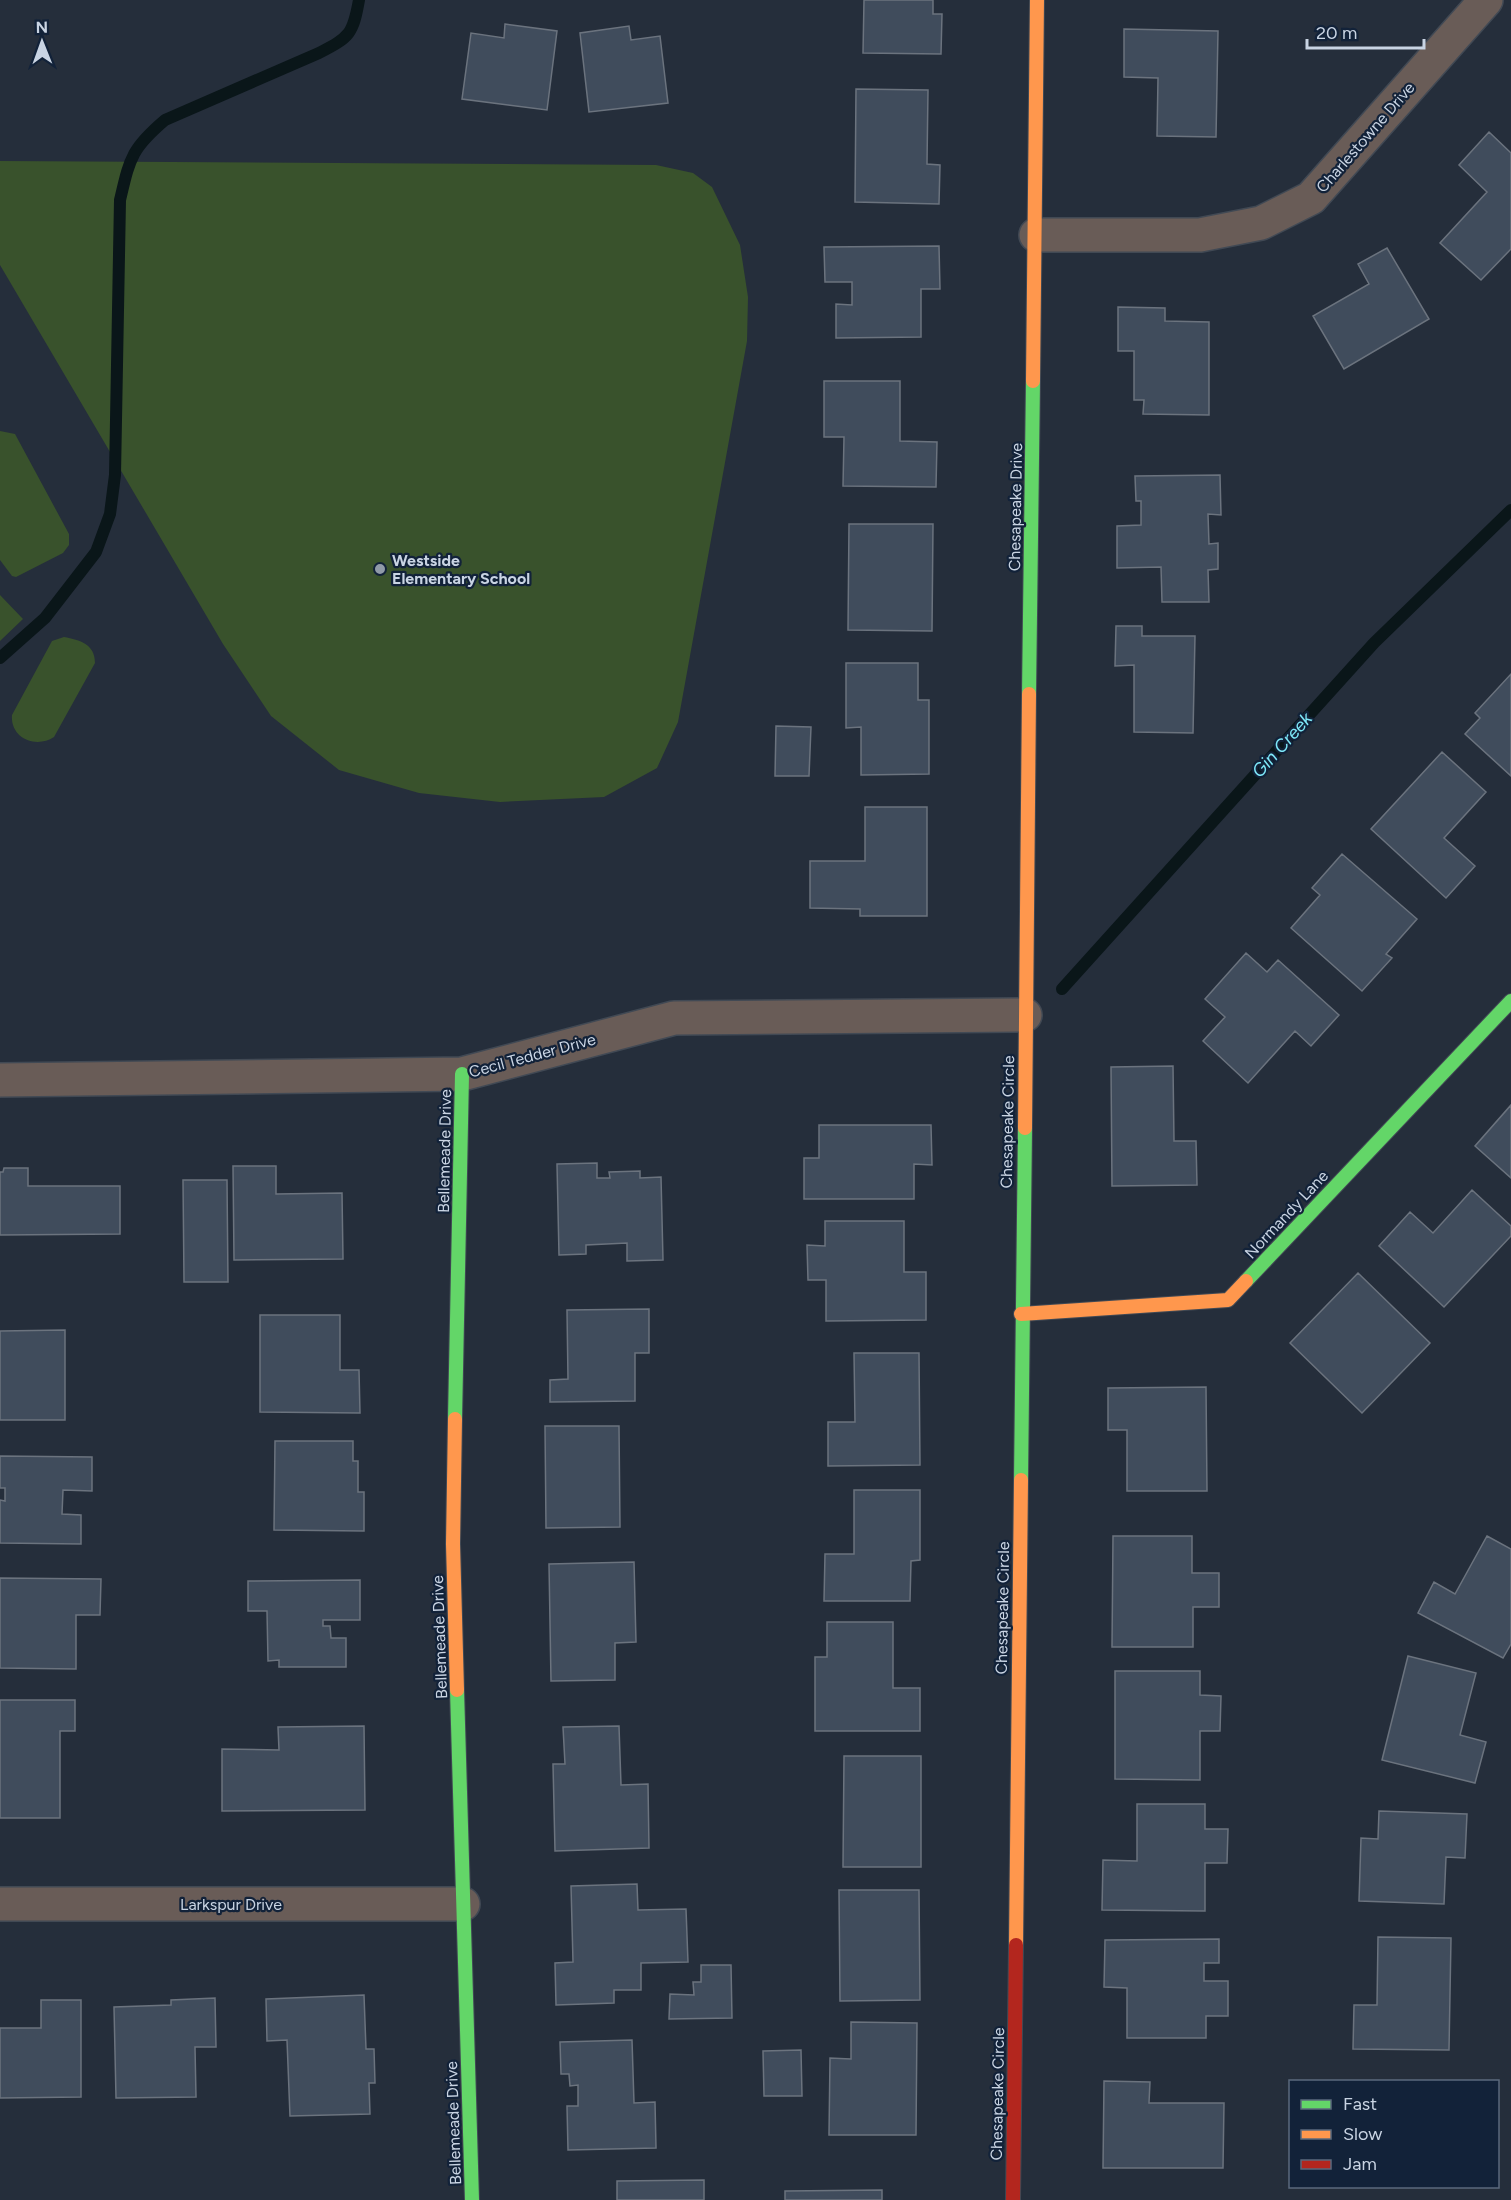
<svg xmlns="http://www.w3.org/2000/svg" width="1511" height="2200" viewBox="0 0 1511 2200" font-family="Figtree,sans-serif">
  <rect width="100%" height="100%" fill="#252e3b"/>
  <!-- green -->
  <path fill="#39522c" d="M0,161l656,4 37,8 19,14 28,58 8,52 -1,44 -69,381 -21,46 -53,29 -104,5 -81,-9 -80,-23 -68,-54 -48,-72 -223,-379z
    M0,431l15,3 54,100v11l-6,8 -47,24 -4,-1 -12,-16z
    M0,595l23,24 -23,22z
    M64,637c16,3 31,7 31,26l-41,74c-18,12 -44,1 -42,-22l40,-74z"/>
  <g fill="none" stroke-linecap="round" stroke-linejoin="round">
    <!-- stream -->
    <path stroke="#0a1619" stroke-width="12" d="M0,658l45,-40 51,-66 14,-38 5,-39 5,-275c10,-42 11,-51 45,-80l154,-67c31,-16 34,-19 40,-53
      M1062,989l312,-346 137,-133"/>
  </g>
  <!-- building -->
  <path fill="#404c5c" stroke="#6b737e" stroke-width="1.5" d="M864,0h69v14h9l-1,40 -78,-1z
    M505,24l52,7 -10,79 -85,-11 9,-66 33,5z
    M629,26l2,14 29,-4 8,67 -79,9 -9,-79z
    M1124,29l94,2 -2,106 -59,-1 1,-58 -34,-1z
    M856,89l72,1 -1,74 13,1 -1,39 -84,-2z
    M1489,132l22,21v96l-30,31 -41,-37 47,-51 -28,-27z
    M939,246l1,43h-19v48l-85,1v-34l16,1v-23h-27l-1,-35z
    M1387,248l42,71 -85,50 -31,-53 56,-32 -11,-20z
    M1118,307l47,1v13l44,1v93l-66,-1 1,-14h-10v-49h-16z
    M824,381h76v60l37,1 -1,45 -93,-1 1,-49h-20z
    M1220,475l1,40 -13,-1 1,30 9,-1v26l-10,1 1,32h-47l-1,-35 -44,1v-42l24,-1v-24h-5l-1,-25z
    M849,524h84l-1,107 -84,-1z
    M1116,626h26v10h53l-2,97 -59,-1v-67l-19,1z
    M846,663h72v37h11v74l-68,1v-48l-15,1z
    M1511,674v102l-46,-42 15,-16 -5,-5z
    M776,726l35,1 -2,49h-34z
    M1442,752l44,40 -42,46 31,28 -29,32 -75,-69z
    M865,807h62v109h-67v-7l-50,-1v-47h55z
    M1342,854l75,65 -31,35 6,4 -30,33 -71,-63 29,-33 -8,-7z
    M1246,953l21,19 11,-12 61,55 -28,31 -16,-15 -47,52 -45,-42 22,-24 -20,-18z
    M1173,1066l1,75h22l1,44 -85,1 -1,-119z
    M1511,1105v73l-36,-32z
    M819,1125h112l1,40 -18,-1v35h-110v-41h15z
    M597,1163v15h13l-1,-6 31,-1v7l21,-1 2,83 -36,1v-18l-41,2v9l-27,1 -2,-91z
    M233,1166h43v28l66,-1 1,66 -109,1z
    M4,1168h24v18h92v48l-120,1v-63h3z
    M183,1180h44l1,102h-44z
    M1472,1190l39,36v10l-67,71 -65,-61 31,-34 23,21z
    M825,1221h79v51h22v48l-100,1v-41h-18l-1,-35 18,1z
    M1358,1273l72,70 -68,70 -72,-70z
    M649,1309v44h-14v48l-85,1v-22l18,-1 -1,-69z
    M260,1315h80v55h19l1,43 -100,-1z
    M65,1330v90h-65v-89z
    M854,1353h65l1,112 -92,1v-44h27z
    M1206,1387l1,104h-80v-61h-19v-42z
    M545,1426h74l1,101 -74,1z
    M275,1441h78v20h5v31h6v39l-90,-1z
    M0,1456l92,1v34l-29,-1 -1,24 19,1v29l-81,-1v-43l5,1v-13h-5z
    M854,1490h66v70l-9,1 -1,40h-86l1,-47h29z
    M1113,1536h79v37h27v34h-26v40h-81z
    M1487,1536l24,13v95l-8,14 -85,-45 16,-31 21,12z
    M634,1562l2,80 -21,1v37l-64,1 -2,-117z
    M0,1578l101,1 -1,36h-24v54l-76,-1z
    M360,1580v40h-37v6h7l1,12h15v29h-67v-7l-11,1 -1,-50h-19v-30z
    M827,1622h66v66h27v43h-105v-74h12z
    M1408,1656l68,17 -16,62 26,7 -11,41 -93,-23z
    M1115,1671h85v24l21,1 -1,35h-20v49l-85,-1z
    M0,1700h75v31h-15v87h-60z
    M364,1726l1,84 -143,1v-62l57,1 -1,-23z
    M619,1726l2,59 27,-1 1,64 -94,3 -2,-87h12l-2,-37z
    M844,1756h77v111h-78z
    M1137,1804h68v25h23l-1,34h-22v48l-103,-1 1,-50 34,1z
    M1379,1811l88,3 -2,44 -19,-1 -2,47 -85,-3 2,-63 17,1z
    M637,1884l1,26 48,-1 2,53 -47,1v27h-27v13l-58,2 -1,-42 18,-1 -2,-76z
    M839,1890h80l1,110 -80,1z
    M1378,1937l73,1 -2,112 -96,-1 1,-44h23z
    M1219,1939v24h-15v18h24v35h-22v22h-79v-50l-23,-1 1,-47z
    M701,1965h30l1,53 -63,1 1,-25 24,1 -1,-13h8z
    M364,1995l2,54h8l1,34h-6l1,31 -80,2 -3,-76 -20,1 -1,-42z
    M215,1998l1,49h-21l1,50 -80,1 -2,-91 57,-2v-5z
    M41,2000h40v97l-81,1v-70h41z
    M851,2022l66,1 -1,112h-87l1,-77 21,1z
    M632,2040l2,63 21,-1 1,46 -88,2 -1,-44h11v-21l-8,1 -1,-12h-8l-1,-32z
    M801,2050l1,46h-38l-1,-45z
    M1104,2081l46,1 -1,21h75l-1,65h-120z
    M704,2180v20h-87v-19z
    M882,2190v10h-97v-9z"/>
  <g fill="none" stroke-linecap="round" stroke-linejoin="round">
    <defs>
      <path id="street" d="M1036,235h164l61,-12 50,-25 175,-198
        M0,1080l462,-6 212,-56 351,-3
        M0,1904h463"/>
      <path id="fast" d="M1029,694l4,-313
        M1246,1281l265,-280
        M455,1419l7,-345
        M1021,1480l4,-352
        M457,1690l15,510"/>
      <path id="slow" d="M1033,381l4,-381
        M1025,1128l4,-434
        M1021,1314l207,-14 18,-19
        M455,1419l-2,125 4,146
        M1016,1945l5,-465"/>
      <path id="jam" d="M1013,2200l3,-255"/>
    </defs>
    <!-- street casing -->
    <use href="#street" stroke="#414954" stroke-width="36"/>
    <!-- fast casing -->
    <use href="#fast" stroke="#414954" stroke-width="16"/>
    <!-- slow casing -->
    <use href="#slow" stroke="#414954" stroke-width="16"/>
    <!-- jam casing -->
    <use href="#jam" stroke="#414954" stroke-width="16"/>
    <!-- street -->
    <use href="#street" stroke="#695c57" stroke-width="33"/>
    <!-- fast -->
    <use href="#fast" stroke="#63d668" stroke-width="14"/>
    <!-- slow -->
    <use href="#slow" stroke="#ff974d" stroke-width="14"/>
    <!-- jam -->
    <use href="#jam" stroke="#b3261e" stroke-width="14"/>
  </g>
  <!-- markers -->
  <circle fill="#909aa8" stroke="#122239" stroke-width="2" cx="380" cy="569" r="6"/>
  <g text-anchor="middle" stroke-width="4.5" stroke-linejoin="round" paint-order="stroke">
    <!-- street labels -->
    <g font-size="16" fill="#c9d4e3" stroke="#122239">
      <text transform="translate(1365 137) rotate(-49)" y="6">Charlestowne Drive</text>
      <text transform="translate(1015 507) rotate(-89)" y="6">Chesapeake Drive</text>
      <text transform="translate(532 1055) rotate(-15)" y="6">Cecil Tedder Drive</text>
      <text transform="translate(1007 1122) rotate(-89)" y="6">Chesapeake Circle</text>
      <text transform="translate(444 1151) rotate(-89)" y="6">Bellemeade Drive</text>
      <text transform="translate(1286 1214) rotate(-47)" y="6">Normandy Lane</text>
      <text transform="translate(1002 1608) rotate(-89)" y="6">Chesapeake Circle</text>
      <text transform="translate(439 1637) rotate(-92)" y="6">Bellemeade Drive</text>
      <text x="231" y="1910">Larkspur Drive</text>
      <text transform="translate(997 2094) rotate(-89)" y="6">Chesapeake Circle</text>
      <text transform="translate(453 2123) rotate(-92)" y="6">Bellemeade Drive</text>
    </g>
    <!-- poi labels -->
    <g font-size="16" font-weight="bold" fill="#c9d4e3" stroke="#122239" text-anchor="start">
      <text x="392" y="566">Westside<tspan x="392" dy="18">Elementary School</tspan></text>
    </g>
    <!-- water labels -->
    <g font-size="18" font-style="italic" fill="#7ee8f9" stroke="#122239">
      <text transform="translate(1282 745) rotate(-48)" y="6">Gin Creek</text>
    </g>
  </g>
  <!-- legend -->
  <rect x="1289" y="2080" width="210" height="108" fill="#122239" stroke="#5b697d" stroke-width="1.5"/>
  <rect x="1301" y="2100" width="30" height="9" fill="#63d668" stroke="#5b697d" stroke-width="1.5"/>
  <text x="1343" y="2110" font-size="18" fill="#c9d4e3">Fast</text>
  <rect x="1301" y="2130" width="30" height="9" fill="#ff974d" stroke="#5b697d" stroke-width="1.5"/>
  <text x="1343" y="2140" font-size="18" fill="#c9d4e3">Slow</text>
  <rect x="1301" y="2160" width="30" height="9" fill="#b3261e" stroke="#5b697d" stroke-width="1.5"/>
  <text x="1343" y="2170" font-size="18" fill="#c9d4e3">Jam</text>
  <!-- north arrow -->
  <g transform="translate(42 42) rotate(359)" stroke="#122239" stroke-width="4.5" paint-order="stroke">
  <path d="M0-4.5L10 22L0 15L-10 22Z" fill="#c9d4e3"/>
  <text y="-9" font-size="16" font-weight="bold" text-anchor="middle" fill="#c9d4e3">N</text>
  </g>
  <!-- scale -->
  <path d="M1307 39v9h117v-9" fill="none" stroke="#c9d4e3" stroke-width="3"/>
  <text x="1316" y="39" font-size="18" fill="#c9d4e3" stroke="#122239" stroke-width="4.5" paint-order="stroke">20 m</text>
</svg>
